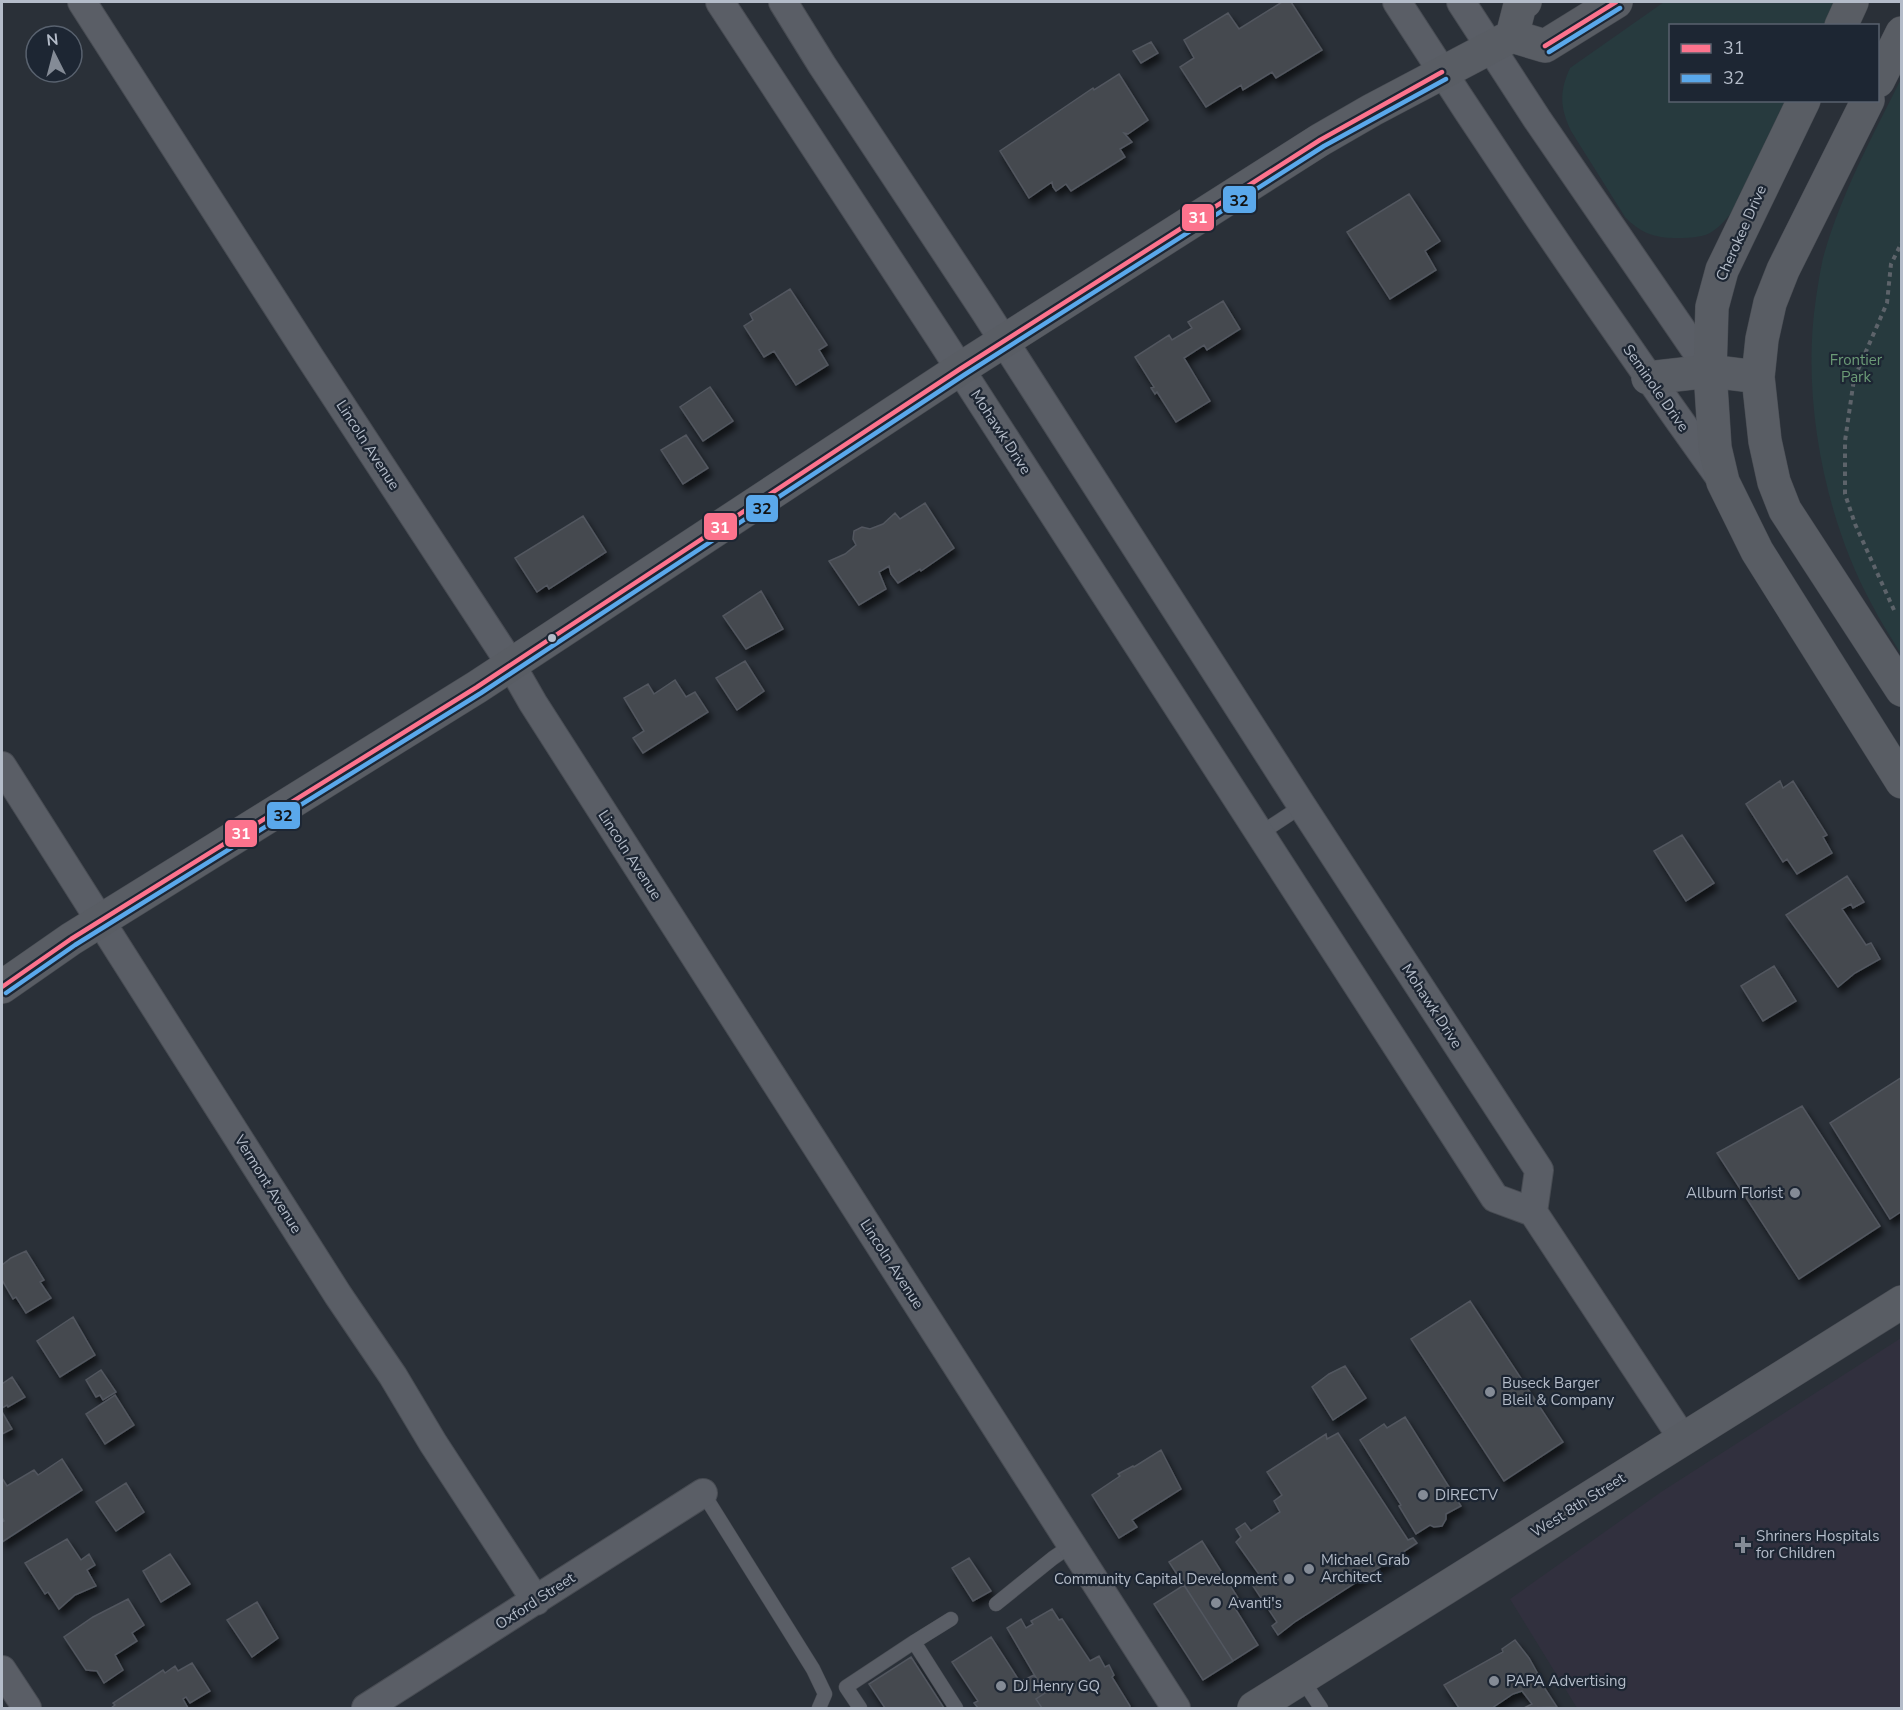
<svg xmlns="http://www.w3.org/2000/svg" width="1903" height="1710" viewBox="0 0 1903 1710" font-family="'Nunito Sans',sans-serif">
  <defs>
    <filter id="shadow"><feDropShadow dx="3.5" dy="6" stdDeviation="3" flood-color="#0009"/></filter>
  </defs>
  <rect width="100%" height="100%" fill="#2a3038"/>
  <!-- medical -->
  <path fill="#31303e" d="M1901,1338v370h-324l-67,-109 151,-107z"/>
  <!-- green -->
  <path fill="#273a3e" d="M1664,2h177l-12,23 -159,1v74l120,1c-15,31 -50,117 -80,132 -10,5 -25,5 -36,5 -20,0 -35,-6 -49,-21l-54,-86c-11,-23 -12,-39 -1,-63z
    M1901,79v575c-10,-17 -21,-33 -30,-51 -47,-87 -70,-207 -55,-305 2,-13 4,-27 7,-40 18,-64 49,-121 78,-179z"/>
  <!-- building -->
  <path fill="#444950" stroke="#52575f" stroke-width="1.5" filter="url(#shadow)" d="M1282,2h9l31,48 -46,28 -4,-6 -29,18 -2,-5 -35,22 -26,-40 14,-9 -10,-18 44,-27 11,16z
    M1151,42l7,11 -17,10 -8,-12z
    M1119,74l29,46 -20,14 -4,-1 8,9 -12,7 5,8 -54,34 -5,-7 -10,7 -3,-4 -1,-5 -23,16 -29,-47 93,-63 1,2z
    M1409,194l31,47 -15,10 11,19 -46,29 -43,-67z
    M790,289l37,56 -8,5 9,15 -32,20 -22,-34 -10,6 -20,-31 9,-6 -3,-6z
    M1223,301l17,28 -33,21 -3,-5 -20,13 26,43 -34,21 -19,-30 -2,2 -4,-6 3,-1 -19,-30 34,-22 3,5 20,-12 -4,-6z
    M710,387l23,34 -30,20 -23,-34z
    M686,435l22,33 -25,16 -22,-34z
    M925,503l29,45 -33,23 -1,-2 -22,14 -7,-9 -2,-8 -10,6 7,17 -27,16 -30,-44 16,-7 11,-9 -3,-6 1,-8 8,-4 8,2 13,-5 12,-11 5,6z
    M583,516l23,36 -57,37 -2,-4 -10,7 -22,-34z
    M761,591l22,38 -37,20 -23,-33z
    M745,661l19,30 -27,19 -21,-32z
    M675,680l11,17 9,-5 13,20 -65,41 -10,-15 11,-7 -20,-33 24,-14 6,10z
    M1780,781l3,7 10,-7 34,54 -4,2 9,16 -35,21 -10,-15 -4,3 -37,-58z
    M1682,835l32,48 -28,18 -32,-50z
    M1847,876l17,26 -11,6 -2,-4 -9,5 24,36 5,-2 9,16 -25,14 -17,14 -52,-72z
    M1774,966l22,35 -33,20 -22,-35z
    M1902,1077v134l-12,8 -60,-96z
    M1802,1106l78,120 -81,53 -82,-126z
    M26,1251l18,29 -4,2 11,16 -25,15 -10,-16 -3,2 -11,-19v-15l9,-7z
    M1470,1301l93,141 -59,39 -93,-142z
    M73,1317l22,38 -35,22 -23,-36z
    M1345,1366l21,32 -33,22 -21,-33 17,-13z
    M101,1370l15,22 -13,8 -3,-5 -4,2 -10,-17z
    M12,1377l13,20 -17,10 -1,-2 -5,3v-24z
    M115,1395l19,30 -29,19 -19,-30z
    M2,1412l10,17 -10,5z
    M1405,1417l56,89 -15,8v5l-4,7 -8,1 -4,-2 -14,9 -17,-28 2,-1 -41,-65 24,-16 3,4z
    M1338,1433l70,107 5,-2 4,5 -121,78 -18,14 -6,-9 5,-4 -26,-39 10,-6 -25,-35 5,-5 -5,-8 9,-6 6,8 29,-19 -6,-11 8,-6 -15,-23 59,-38 1,5z
    M1161,1450l20,39 -49,31 5,7 -18,11 -27,-43 28,-19 -2,-2 15,-8 1,1z
    M62,1459l20,31 -80,52v-20l2,-1 -2,-4v-39l5,8 27,-16 4,5z
    M126,1483l18,29 -28,19 -20,-29z
    M67,1539l14,21 8,-6 6,11 -8,5 9,16 -21,9 -16,14 -11,-17 -3,2 -20,-31z
    M1202,1541l38,60 -7,4 25,40 -25,16 -64,-99z
    M170,1554l20,30 -29,18 -18,-31z
    M969,1558l22,33 -18,10 -21,-33z
    M1184,1585l49,76 -30,19 -49,-76z
    M128,1599l16,26 -12,8 5,8 -22,14 8,15 -19,13 -7,-12 -11,-1 -22,-33 29,-20z
    M257,1602l21,36 -26,19 -25,-37z
    M1052,1609l7,11 3,-1 28,42 9,-5 6,11 4,-2 5,10 -2,2 18,29v2h-88l-6,-9 9,-6 -38,-65 14,-9 5,9 7,-4 -2,-3z
    M991,1637l29,45 14,-7 11,18 -9,6 6,9h-64l-4,-5 4,-2 -26,-39z
    M1515,1640l14,18 14,25 -1,1 15,23 -33,1 8,-4 -10,-13 -9,3 -21,14h-33l-15,-23 59,-33 -1,-3z
    M911,1657l33,51h-59l-16,-24z
    M192,1663l18,28 -20,12 -4,-6 -3,2 5,9h-77l4,-3 -2,-2 50,-33 2,3 10,-7 3,5z"/>
  <g fill="none" stroke-linecap="round" stroke-linejoin="round">
    <defs>
      <path id="lane" d="M1261,833l41,-27
        M703,1493l110,176 12,25 -6,14
        M996,1604l57,-46 19,-13
        M914,1642l37,-23
        M1302,1679l19,29
        M860,1708l-14,-21 68,-45 42,66"/>
      <path id="street" d="M82,2l229,357 199,304 23,40 643,1005
        M720,2l220,336 555,860 38,14 150,227
        M783,2l39,63 162,245 318,496 237,364 -6,42
        M1397,2c104,162 212,321 324,477
        M1461,2l76,117 173,252
        M2,766l336,529 55,81 40,67 103,158
        M2,1670l25,38
        M366,1708l337,-215"/>
      <path id="secondary" d="M1841,26l11,-24
        M1512,36l8,-31 5,-3
        M1878,81l24,-48
        M1804,100l-82,170 -10,37 -2,64 5,77 8,34 34,69 145,231
        M1868,100l-85,170 -13,33 -8,36 -4,38 7,64 9,41 11,28 117,180
        M1648,378l62,-7 48,6
        M2,987l69,-48 406,-252 483,-318 360,-229 52,-30 140,-74 33,10 71,-44
        M1254,1708l648,-406"/>
    </defs>
    <!-- lane casing -->
    <use href="#lane" stroke="#484c53" stroke-width="15"/>
    <!-- street casing -->
    <use href="#street" stroke="#484c53" stroke-width="30"/>
    <!-- secondary casing -->
    <use href="#secondary" stroke="#484c53" stroke-width="34"/>
    <!-- path -->
    <path stroke="#5d636a" stroke-width="4" stroke-dasharray="4.5 4.5" stroke-linecap="butt" d="M1894,610l-39,-86 -10,-30v-53l9,-62 33,-76 4,-39 11,-22"/>
    <!-- lane -->
    <use href="#lane" stroke="#5a5e66" stroke-width="14"/>
    <!-- street -->
    <use href="#street" stroke="#5a5e66" stroke-width="28"/>
    <!-- secondary -->
    <use href="#secondary" stroke="#595d64" stroke-width="33"/>
    <defs>
      <path id="bus-1" d="M1545,46l71,-44
        M2,987l69,-48 406,-252 483,-318 360,-229 122,-68"/>
      <path id="bus-2" d="M1549,52l71,-44
        M6,993l69,-48 406,-252 483,-318 360,-229 122,-67"/>
    </defs>
    <!-- bus-1 casing -->
    <use href="#bus-1" stroke="#1d2633" stroke-width="9"/>
    <!-- bus-2 casing -->
    <use href="#bus-2" stroke="#1d2633" stroke-width="9"/>
    <!-- bus-1 -->
    <use href="#bus-1" stroke="#fc738d" stroke-width="4.5"/>
    <!-- bus-2 -->
    <use href="#bus-2" stroke="#5aa8eb" stroke-width="4.5"/>
  </g>
  <!-- markers -->
  <circle fill="#b4bcc9" stroke="#1d2633" stroke-width="2" cx="552" cy="638" r="5"/>
  <g fill="#848b96" stroke="#1d2633" stroke-width="2">
    <circle cx="1795" cy="1193" r="6"/>
    <circle cx="1490" cy="1392" r="6"/>
    <circle cx="1423" cy="1495" r="6"/>
    <path d="M1740 1536h6v6h6v6h-6v6h-6v-6h-6v-6h6z"/>
    <circle cx="1309" cy="1569" r="6"/>
    <circle cx="1289" cy="1579" r="6"/>
    <circle cx="1216" cy="1603" r="6"/>
    <circle cx="1494" cy="1681" r="6"/>
    <circle cx="1001" cy="1686" r="6"/>
  </g>
  <g text-anchor="middle" stroke-width="4.5" stroke-linejoin="round" paint-order="stroke">
    <!-- street labels -->
    <g font-size="15" fill="#b4bcc9" stroke="#1d2633">
      <text transform="translate(1741 233) rotate(-66)" y="5">Cherokee Drive</text>
      <text transform="translate(1656 388) rotate(55)" y="5">Seminole Drive</text>
      <text transform="translate(1001 432) rotate(57)" y="5">Mohawk Drive</text>
      <text transform="translate(368 445) rotate(57)" y="5">Lincoln Avenue</text>
      <text transform="translate(630 855) rotate(57)" y="5">Lincoln Avenue</text>
      <text transform="translate(1432 1006) rotate(57)" y="5">Mohawk Drive</text>
      <text transform="translate(268 1184) rotate(58)" y="5">Vermont Avenue</text>
      <text transform="translate(892 1264) rotate(57)" y="5">Lincoln Avenue</text>
      <text transform="translate(1578 1505) rotate(-32)" y="5">West 8th Street</text>
      <text transform="translate(535 1601) rotate(-33)" y="5">Oxford Street</text>
    </g>
    <!-- park labels -->
    <g font-size="15" fill="#6b9a76" stroke="#1d2633">
      <text x="1856" y="365">Frontier<tspan x="1856" dy="17">Park</tspan></text>
    </g>
    <!-- poi labels -->
    <g font-size="15" fill="#b4bcc9" stroke="#1d2633" text-anchor="start">
      <text x="1783" y="1198" text-anchor="end">Allburn Florist</text>
      <text x="1502" y="1388">Buseck Barger<tspan x="1502" dy="17">Bleil &amp; Company</tspan></text>
      <text x="1435" y="1500">DIRECTV</text>
      <text x="1756" y="1541">Shriners Hospitals<tspan x="1756" dy="17">for Children</tspan></text>
      <text x="1321" y="1565">Michael Grab<tspan x="1321" dy="17">Architect</tspan></text>
      <text x="1277" y="1584" text-anchor="end">Community Capital Development</text>
      <text x="1228" y="1608">Avanti's</text>
      <text x="1506" y="1686">PAPA Advertising</text>
      <text x="1013" y="1691">DJ Henry GQ</text>
    </g>
  </g>
  <g stroke="#1d2633" stroke-width="2">
    <rect x="1222" y="185" width="35" height="29" rx="6" fill="#5aa8eb"/>
    <rect x="1181" y="203" width="34" height="29" rx="6" fill="#fc738d"/>
    <rect x="745" y="494" width="34" height="29" rx="6" fill="#5aa8eb"/>
    <rect x="703" y="512" width="35" height="29" rx="6" fill="#fc738d"/>
    <rect x="266" y="801" width="35" height="29" rx="6" fill="#5aa8eb"/>
    <rect x="224" y="819" width="34" height="29" rx="6" fill="#fc738d"/>
  </g>
  <g font-size="16" text-anchor="middle" font-weight="bold" fill="#fff">
    <text x="1198" y="223">31</text>
    <text x="720" y="533">31</text>
    <text x="241" y="839">31</text>
  </g>
  <g font-size="16" text-anchor="middle" font-weight="bold" fill="#111">
    <text x="1239" y="206">32</text>
    <text x="762" y="514">32</text>
    <text x="283" y="821">32</text>
  </g>
  <!-- border -->
  <rect width="1903" height="1710" fill="none" stroke="#b4bcc9" stroke-width="6"/>
  <!-- legend -->
  <rect x="1669" y="24" width="210" height="78" fill="#1d2633" stroke="#59626f" stroke-width="1.5"/>
  <rect x="1681" y="44" width="30" height="9" fill="#fc738d" stroke="#59626f" stroke-width="1.5"/>
  <text x="1723" y="54" font-size="18" fill="#b4bcc9">31</text>
  <rect x="1681" y="74" width="30" height="9" fill="#5aa8eb" stroke="#59626f" stroke-width="1.5"/>
  <text x="1723" y="84" font-size="18" fill="#b4bcc9">32</text>
  <!-- north arrow -->
  <g transform="translate(54 54) rotate(354)"><circle r="28" fill="#1d2633" stroke="#59626f" stroke-width="1.5"/>
  <path d="M0-4.5L10 22L0 15L-10 22Z" fill="#848b96"/>
  <text y="-9" font-size="16" font-weight="bold" text-anchor="middle" fill="#b4bcc9">N</text>
  </g>
</svg>
